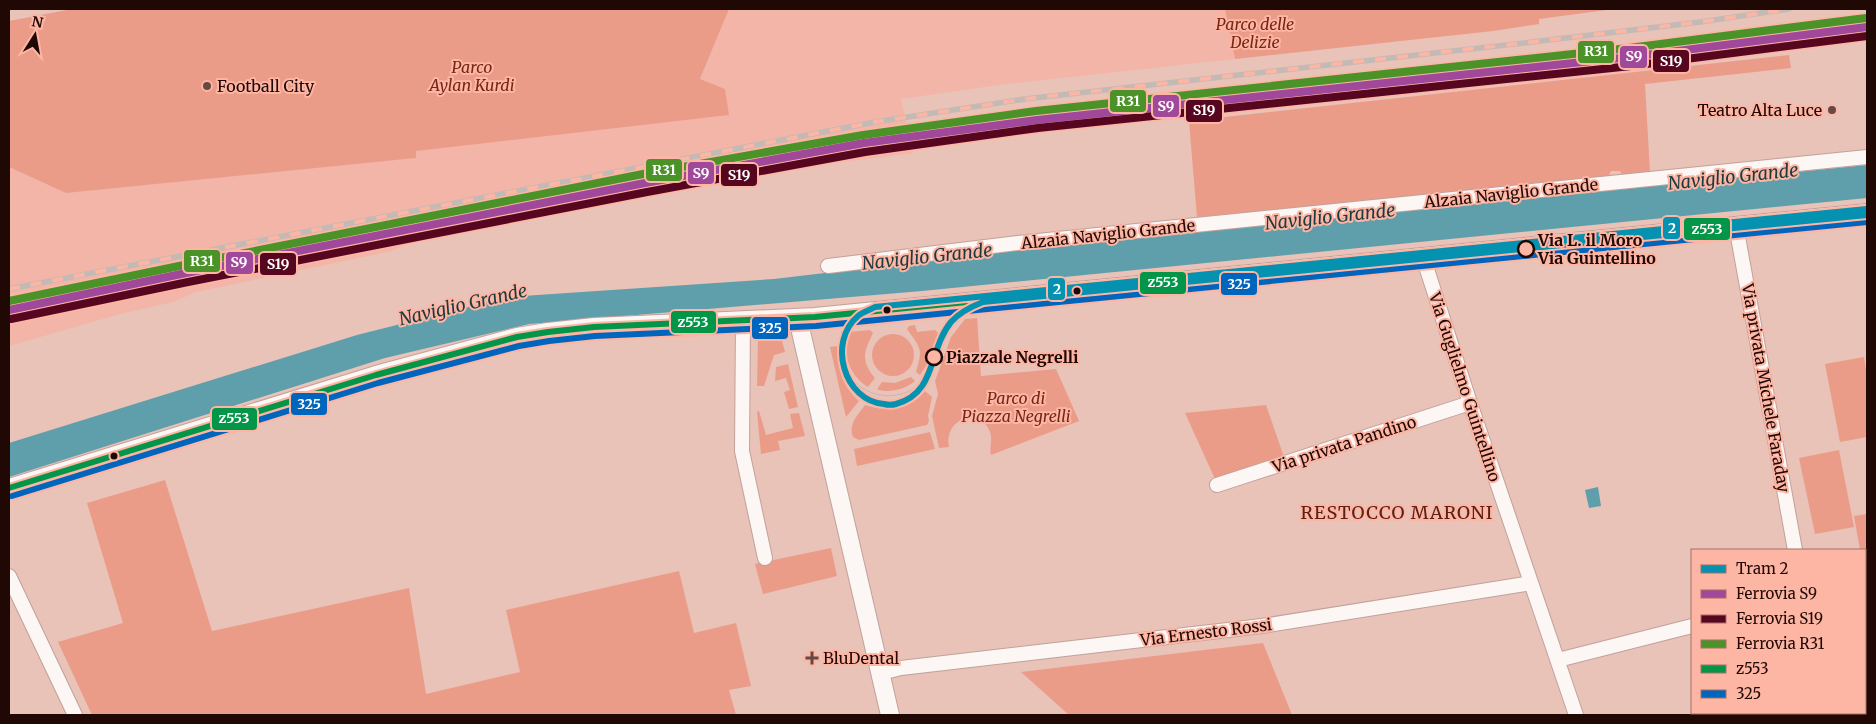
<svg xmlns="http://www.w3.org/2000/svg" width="1876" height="724" viewBox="0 0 1876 724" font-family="Merriweather,serif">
  <rect width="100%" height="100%" fill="#e9c2b8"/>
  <!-- built -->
  <path fill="#f3b5a7" d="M729,9h496l10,50 -229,25 -105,15 12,54 -129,16 -368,70 -24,12 -196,41 -23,10 -53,12 -111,32v-179l57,26 350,-35v-7l284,-71z"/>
  <!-- green -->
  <path fill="#eb9c89" d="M72,9h657l-29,70 25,10 4,26 -313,36v7l-350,35 -57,-26v-146z
    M1225,9h389l-75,10v5l-46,7 -258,28z
    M1789,55l2,13 -146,16 5,89 -27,4 -3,-6h-9l-3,7 -411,39 -8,-96z
    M977,318l4,58 75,-7 23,52 -88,34c-2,-8 2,-15 -1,-23 -9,-26 -47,-14 -41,15l-10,1 -7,-32 6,-22 -3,-13 16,-44 14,-18z
    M915,325l2,7 18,-2 3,3 -11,31 -7,11 -4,-3c7,-24 5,-23 -9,-43l2,-3z
    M870,330l3,3c-9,19 -13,27 2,45l-7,9c-19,-11 -27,-35 -18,-55z
    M872 355a21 21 0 1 1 42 0a21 21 0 1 1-42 0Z
    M781,337l4,15 -11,3 -10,31h-7l1,-47z
    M837,346c2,24 3,37 22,55l-13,16 -16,-70z
    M1864,357l3,19v61l-27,5 -15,-78z
    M788,364l10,43 -9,2 -5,-17 6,-2 -4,-12 -11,3 1,-14z
    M911,377l4,4c-9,8 -27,13 -38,8l5,-7 13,1z
    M925,391l7,6 -4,19 1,5 -2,4 -68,15 -6,-3c-5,-13 5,-22 12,-32 23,7 44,6 60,-14z
    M1266,405l18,52 -69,22 -30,-66z
    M759,411l7,24 27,-7 -3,-14 9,-1 6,23 -27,5 2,9 -19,4 -4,-42z
    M930,432l5,17 -78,17 -3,-17z
    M1839,450l15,77 -39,7 -16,-76z
    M165,480l47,151 197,-43 17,106 94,-22 -14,-62 173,-39 15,62 42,-10 15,63 -22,4 7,25h-644l-34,-73 65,-19 -36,-120z
    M1867,514v73l-2,-13v-24h-5l-6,-34z
    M831,548l6,28 -74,18 -8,-30z
    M1263,643l29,72h-223l-48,-43z"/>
  <!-- water -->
  <path fill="#5f9fab" d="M1867,165v33l-945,93 -393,33 -144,34 -376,119v-34l348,-108 151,-38 266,-18 313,-37z
    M1598,487l3,19 -12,2 -4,-18z"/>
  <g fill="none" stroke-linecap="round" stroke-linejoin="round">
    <defs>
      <path id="minor" d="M1736,226l59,324
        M1423,257l47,146 106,312
        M828,266l190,-23 849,-86
        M743,321l-1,130 23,107
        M1217,485l253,-82
        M9,576l66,139
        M1558,660l134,-34
        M881,673l20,-5 361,-42 269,-43
        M1825,713l1,2
        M1707,715l9,-2"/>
      <path id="tertiary" d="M798,319l92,396
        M9,488l367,-113 141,-38 31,-5 46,-5 221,-10 1052,-104"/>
    </defs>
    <!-- minor casing -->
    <use href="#minor" stroke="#c0a29b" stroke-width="16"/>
    <!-- tertiary casing -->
    <use href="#tertiary" stroke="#c0a29b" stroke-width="20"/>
    <!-- minor -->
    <use href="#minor" stroke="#fcf6f4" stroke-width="14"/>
    <!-- tertiary -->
    <use href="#tertiary" stroke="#fcf6f4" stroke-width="18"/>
    <!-- tram -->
    <path stroke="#c3b9b5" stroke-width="1" d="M842,361c13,41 68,48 88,9"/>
    <defs>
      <path id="rail" d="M9,289l866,-167 150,-23 507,-57 168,-20 89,-13"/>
    </defs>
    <!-- rail casing -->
    <use href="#rail" stroke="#c3b9b5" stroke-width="5.5"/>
    <!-- rail -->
    <use href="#rail" stroke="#fdb5a4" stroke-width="4" stroke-dasharray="11" stroke-linecap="butt"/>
    <defs>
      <path id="bus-1" d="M9,488l367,-113 141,-38 31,-5 46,-5 221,-10 1052,-104"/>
      <path id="bus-2" d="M12,496l366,-113 141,-37 30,-5 46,-5 221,-10 1051,-104"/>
    </defs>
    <!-- bus-1 casing -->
    <use href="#bus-1" stroke="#fdb5a4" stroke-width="10"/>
    <!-- bus-2 casing -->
    <use href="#bus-2" stroke="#fdb5a4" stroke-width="10"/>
    <!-- bus-1 -->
    <use href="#bus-1" stroke="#039649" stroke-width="6"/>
    <!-- bus-2 -->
    <use href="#bus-2" stroke="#0065bd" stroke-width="6"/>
    <defs>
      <path id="rail-1" d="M9,310l177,-37 459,-90 219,-40 173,-23 593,-63 237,-30"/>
      <path id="rail-2" d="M11,319l177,-37 459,-90 218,-40 173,-24 593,-62 236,-30"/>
      <path id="rail-3" d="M9,301l175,-36 459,-91 220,-39 173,-24 593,-63 237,-30"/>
    </defs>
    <!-- rail-1 casing -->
    <use href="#rail-1" stroke="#fdb5a4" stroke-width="11"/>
    <!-- rail-2 casing -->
    <use href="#rail-2" stroke="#fdb5a4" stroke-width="11"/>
    <!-- rail-3 casing -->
    <use href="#rail-3" stroke="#fdb5a4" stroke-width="11"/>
    <!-- rail-1 -->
    <use href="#rail-1" stroke="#a0499a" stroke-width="8"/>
    <!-- rail-2 -->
    <use href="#rail-2" stroke="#56061f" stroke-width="8"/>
    <!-- rail-3 -->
    <use href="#rail-3" stroke="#4b9328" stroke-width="8"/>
    <defs>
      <path id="tram-1" d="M1867,209l-992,98c-5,3 -13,5 -17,9 -31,26 -14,85 26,88 4,1 8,1 12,0 41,-11 32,-54 55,-82 9,-10 19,-15 32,-20l884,-87"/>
    </defs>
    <!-- tram-1 casing -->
    <use href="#tram-1" stroke="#fdb5a4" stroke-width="10"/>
    <!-- tram-1 -->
    <use href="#tram-1" stroke="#0591b0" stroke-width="6"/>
  </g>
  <!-- markers -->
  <g fill="#664943" stroke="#fdb5a4" stroke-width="2">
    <circle cx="207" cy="86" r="5"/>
    <circle cx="1832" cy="110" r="5"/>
    <path d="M809.5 650.5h5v5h5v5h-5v5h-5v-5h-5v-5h5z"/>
  </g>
  <g fill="#fdb5a4" stroke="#200804" stroke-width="2.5">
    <circle cx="1526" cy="249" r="8"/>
    <circle cx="934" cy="357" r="8"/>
  </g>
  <g fill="#200804" stroke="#fdb5a4" stroke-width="2">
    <circle cx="1077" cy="291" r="4.5"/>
    <circle cx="887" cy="310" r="4.5"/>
    <circle cx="114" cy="456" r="4.5"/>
  </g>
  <g text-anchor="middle" stroke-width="4" stroke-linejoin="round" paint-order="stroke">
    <!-- park labels -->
    <g font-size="16" font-style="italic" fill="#752615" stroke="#fdb5a4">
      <text x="1255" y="30">Parco delle<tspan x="1255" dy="18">Delizie</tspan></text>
      <text x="472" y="73">Parco<tspan x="472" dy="18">Aylan Kurdi</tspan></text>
      <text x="1016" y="404">Parco di<tspan x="1016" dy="18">Piazza Negrelli</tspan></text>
    </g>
    <!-- poi labels -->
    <g font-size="16" fill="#200804" stroke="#fdb5a4" text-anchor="start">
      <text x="217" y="92">Football City</text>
      <text x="1822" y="116" text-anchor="end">Teatro Alta Luce</text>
      <text x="823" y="664">BluDental</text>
    </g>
    <!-- street labels -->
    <g font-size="16" fill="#200804" stroke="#fdb5a4">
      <text transform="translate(1511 193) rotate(-6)" y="6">Alzaia Naviglio Grande</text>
      <text transform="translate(1108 234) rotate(-6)" y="6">Alzaia Naviglio Grande</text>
      <text transform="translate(1465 387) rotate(72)" y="6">Via Guglielmo Guintellino</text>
      <text transform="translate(1766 388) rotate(80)" y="6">Via privata Michele Faraday</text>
      <text transform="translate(1344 444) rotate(-18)" y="6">Via privata Pandino</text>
      <text transform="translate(1206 632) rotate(-7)" y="6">Via Ernesto Rossi</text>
    </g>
    <!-- stop labels -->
    <g font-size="16" font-weight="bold" fill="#200804" stroke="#fdb5a4" text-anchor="start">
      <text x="1538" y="246">Via L. il Moro<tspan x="1538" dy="18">Via Guintellino</tspan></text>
      <text x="946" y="363">Piazzale Negrelli</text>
    </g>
    <!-- water labels -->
    <g font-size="18" font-style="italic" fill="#1b3a40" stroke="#fdb5a4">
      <text transform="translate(1733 177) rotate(-6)" y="6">Naviglio Grande</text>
      <text transform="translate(1330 217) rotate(-6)" y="6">Naviglio Grande</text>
      <text transform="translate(927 257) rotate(-6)" y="6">Naviglio Grande</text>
      <text transform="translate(463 305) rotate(-13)" y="6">Naviglio Grande</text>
    </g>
    <!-- neighbourhood labels -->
    <g font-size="18" letter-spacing="1" fill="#5b2115" stroke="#fdb5a4">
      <text x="1397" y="519">RESTOCCO MARONI</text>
    </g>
  </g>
  <g stroke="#fdb5a4" stroke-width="2">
    <rect x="1577" y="40" width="38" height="24" rx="5" fill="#4b9328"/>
    <rect x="1619" y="45" width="29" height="24" rx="5" fill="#a0499a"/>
    <rect x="1652" y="49" width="38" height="24" rx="5" fill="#56061f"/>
    <rect x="1109" y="89" width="38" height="24" rx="5" fill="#4b9328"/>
    <rect x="1152" y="94" width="28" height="24" rx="5" fill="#a0499a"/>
    <rect x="1185" y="99" width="38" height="24" rx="5" fill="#56061f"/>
    <rect x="645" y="158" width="38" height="24" rx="5" fill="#4b9328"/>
    <rect x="687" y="161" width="28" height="24" rx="5" fill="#a0499a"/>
    <rect x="720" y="163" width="38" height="24" rx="5" fill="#56061f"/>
    <rect x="1662" y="216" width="19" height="24" rx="5" fill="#0591b0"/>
    <rect x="1683" y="217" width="48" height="24" rx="5" fill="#039649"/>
    <rect x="183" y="249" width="38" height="24" rx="5" fill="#4b9328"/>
    <rect x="225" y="251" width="29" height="24" rx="5" fill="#a0499a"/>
    <rect x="259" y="252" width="38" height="24" rx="5" fill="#56061f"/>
    <rect x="1139" y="271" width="48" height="24" rx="5" fill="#039649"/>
    <rect x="1220" y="272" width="38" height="24" rx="5" fill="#0065bd"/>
    <rect x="1047" y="277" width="19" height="24" rx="5" fill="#0591b0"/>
    <rect x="670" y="310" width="47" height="24" rx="5" fill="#039649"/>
    <rect x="751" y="316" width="38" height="24" rx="5" fill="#0065bd"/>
    <rect x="290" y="392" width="38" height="24" rx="5" fill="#0065bd"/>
    <rect x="211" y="407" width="47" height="24" rx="5" fill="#039649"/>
  </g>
  <g font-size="14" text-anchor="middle" font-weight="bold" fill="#fff">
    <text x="1596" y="56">R31</text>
    <text x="1634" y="61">S9</text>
    <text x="1671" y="66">S19</text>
    <text x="1128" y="106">R31</text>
    <text x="1166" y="111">S9</text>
    <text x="1204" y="115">S19</text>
    <text x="664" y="175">R31</text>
    <text x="701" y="178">S9</text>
    <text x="739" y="180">S19</text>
    <text x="1672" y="233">2</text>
    <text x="1707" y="234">z553</text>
    <text x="202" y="266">R31</text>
    <text x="239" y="267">S9</text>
    <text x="278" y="269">S19</text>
    <text x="1163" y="287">z553</text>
    <text x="1239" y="289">325</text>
    <text x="1057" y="294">2</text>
    <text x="693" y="327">z553</text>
    <text x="770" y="333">325</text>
    <text x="309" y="409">325</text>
    <text x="234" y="423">z553</text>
  </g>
  <!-- border -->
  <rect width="1876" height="724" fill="none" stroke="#200804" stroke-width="20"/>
  <!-- legend -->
  <rect x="1691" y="549" width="175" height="165" fill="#fdb5a4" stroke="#a57064"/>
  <rect x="1701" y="565" width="25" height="8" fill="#0591b0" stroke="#a57064"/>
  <text x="1736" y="574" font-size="15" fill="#200804">Tram 2</text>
  <rect x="1701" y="590" width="25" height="8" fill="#a0499a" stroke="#a57064"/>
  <text x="1736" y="599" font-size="15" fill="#200804">Ferrovia S9</text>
  <rect x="1701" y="615" width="25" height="8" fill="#56061f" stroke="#a57064"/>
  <text x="1736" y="624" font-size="15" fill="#200804">Ferrovia S19</text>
  <rect x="1701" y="640" width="25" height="8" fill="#4b9328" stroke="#a57064"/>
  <text x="1736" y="649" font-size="15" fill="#200804">Ferrovia R31</text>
  <rect x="1701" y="665" width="25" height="8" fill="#039649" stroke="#a57064"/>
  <text x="1736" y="674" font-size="15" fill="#200804">z553</text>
  <rect x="1701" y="690" width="25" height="8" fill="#0065bd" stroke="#a57064"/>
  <text x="1736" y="699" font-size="15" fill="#200804">325</text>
  <!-- north arrow -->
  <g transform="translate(35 35) rotate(11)" stroke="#fdb5a4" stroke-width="4" paint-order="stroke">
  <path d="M0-4L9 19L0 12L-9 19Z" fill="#200804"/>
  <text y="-8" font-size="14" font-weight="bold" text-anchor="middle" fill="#200804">N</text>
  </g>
</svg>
